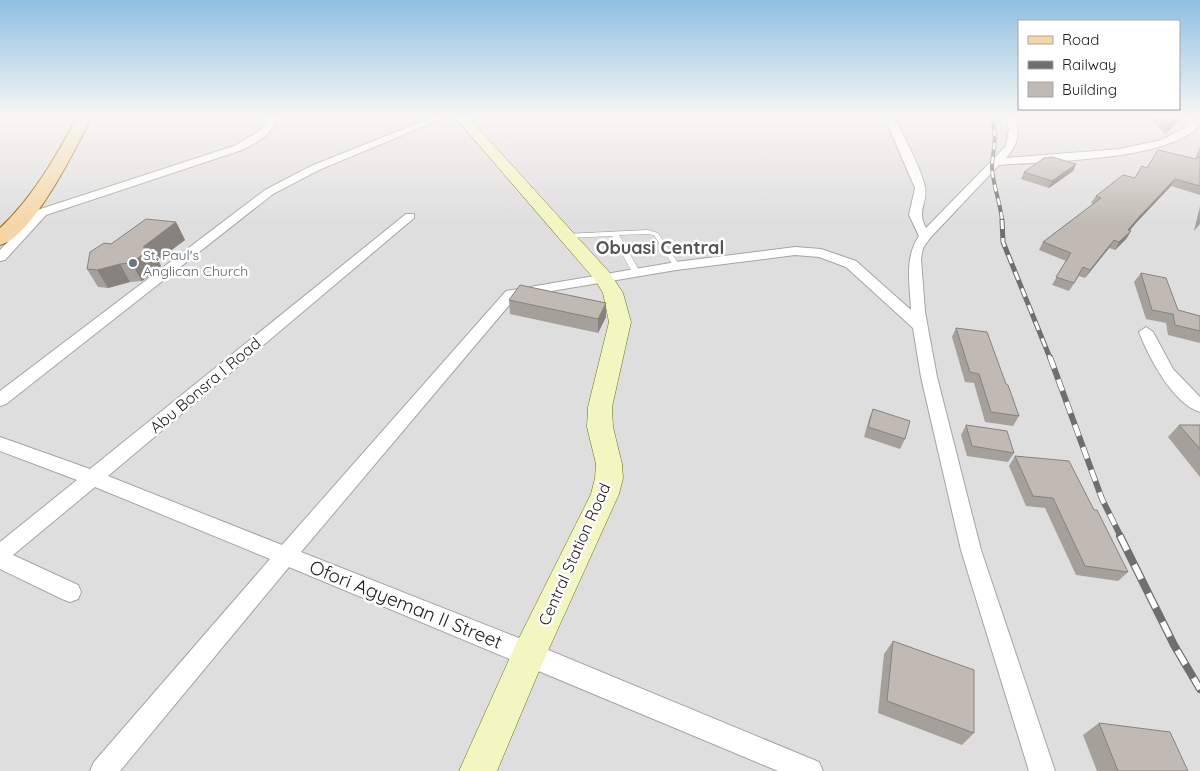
<svg xmlns="http://www.w3.org/2000/svg" width="1200" height="771" viewBox="0 0 1200 771" font-family="Quicksand,sans-serif">
  <rect width="100%" height="100%" fill="#f0eee8"/>
  <!-- residential -->
  <path fill="#dfdede" d="M0,116h1200v655h-1200z"/>
  <g fill="none" stroke-linecap="round" stroke-linejoin="round">
    <defs>
      <path id="lane" d="M648,230l10,3 22,33 -2,1h-4l-20,-32 -6,-1 -29,1 21,37 -4,2 -4,-2 -20,-36 -46,2 -3,-2 3,-2z"/>
      <path id="street" d="M269,116h9c-6,19 -20,26 -36,34l-196,65 -41,45 -5,1v-11l27,-28h-8v-6l215,-70 27,-16z
        M436,116h12l-129,54 -46,24 -267,210 -6,2v-15l265,-201 46,-24z
        M1007,116h8c5,17 3,29 -9,42l114,-9 41,-9 27,-14 -4,-10h8l6,11c-34,34 -151,34 -199,38l-69,73 -7,10 -2,11 4,53 12,65 44,173 74,221h-26l-68,-221 -40,-173 -8,-49 -67,-61 -27,-10 -24,-2 -119,15 -160,27 -215,255 228,90 290,120 4,9h-45l-489,-204 -169,204h-30l4,-9 176,-203 -175,-72 -82,68 65,30 3,7 -3,7 -8,3 -8,-3 -62,-30v-27l77,-62 -77,-29v-14l90,32 316,-255h8v4l-306,258 174,69 224,-254 170,-29 119,-15 26,2 35,12 55,49c-1,-26 -7,-52 8,-74l-10,-21 6,-27 -28,-65 5,-3 5,3c9,17 24,45 28,64 3,17 -9,23 1,41l80,-82 3,-16z
        M1146,327l7,5 20,37 27,28v15c-27,-8 -52,-56 -61,-80z"/>
      <path id="secondary" d="M454,116h13l143,157 13,20 8,29 -19,85 1,20 9,37 1,14 -4,16 -77,170 -45,107h-38l58,-129 74,-148 4,-16 1,-14 -9,-37 1,-20 21,-85 -6,-29 -8,-13z"/>
      <path id="primary" d="M78,116h14c-15,30 -59,121 -92,129v-17c34,-32 56,-72 78,-112z"/>
    </defs>
    <!-- lane casing -->
    <use href="#lane" stroke="#a5a5a5" stroke-width="1"/>
    <!-- street casing -->
    <use href="#street" stroke="#a5a5a5" stroke-width="2"/>
    <!-- secondary casing -->
    <use href="#secondary" stroke="#66730c" stroke-width="1"/>
    <!-- primary casing -->
    <use href="#primary" stroke="#93690a" stroke-width="2"/>
    <!-- lane -->
    <use href="#lane" fill="#fff" fill-rule="evenodd"/>
    <!-- street -->
    <use href="#street" fill="#fff" fill-rule="evenodd"/>
    <!-- secondary -->
    <use href="#secondary" fill="#f2f6c0" fill-rule="evenodd"/>
    <!-- primary -->
    <use href="#primary" fill="#f6d6a7" fill-rule="evenodd"/>
    <defs>
      <path id="rail-far3" d="M989,116c10,16 4,32 3,50 0,18 9,37 10,55"/>
      <path id="rail-far2" d="M1002,220l1,22 47,116"/>
      <path id="rail-far1" d="M1050,357l52,142 19,38"/>
      <path id="rail" d="M1120,536l54,109 26,44"/>
    </defs>
    <!-- rail-far3 casing -->
    <use href="#rail-far3" stroke="#6f6f6f" stroke-width="4"/>
    <!-- rail-far2 casing -->
    <use href="#rail-far2" stroke="#6f6f6f" stroke-width="5"/>
    <!-- rail-far1 casing -->
    <use href="#rail-far1" stroke="#6f6f6f" stroke-width="6"/>
    <!-- rail casing -->
    <use href="#rail" stroke="#6f6f6f" stroke-width="8"/>
    <!-- rail-far3 -->
    <use href="#rail-far3" stroke="#fff" stroke-width="2.5" stroke-dasharray="7" stroke-linecap="butt"/>
    <!-- rail-far2 -->
    <use href="#rail-far2" stroke="#fff" stroke-width="3" stroke-dasharray="9" stroke-linecap="butt"/>
    <!-- rail-far1 -->
    <use href="#rail-far1" stroke="#fff" stroke-width="4.5" stroke-dasharray="12" stroke-linecap="butt"/>
    <!-- rail -->
    <use href="#rail" stroke="#fff" stroke-width="5.5" stroke-dasharray="16" stroke-linecap="butt"/>
  </g>
  <!-- wall -->
  <path fill="#a6a09b" d="M1148,116h35l-18,18z
    M1200,146v49l-29,-9 -36,38 -5,6 1,1 -5,8 -11,11 -6,-2 -24,30 -6,-2 -10,15 -17,-6 14,-24 -27,-11 4,-8 50,-38 -2,-1 5,-7 39,-18 12,-10 48,-9z
    M1076,164l-3,7 -24,17 -28,-9 3,-7z
    M1200,206v18l-6,7z
    M176,222l9,18 -27,20 3,6 -19,15 -12,1 -22,6 -10,-1 -11,-18 24,-25z
    M1141,273l37,37 22,6v27l-32,-8 -2,-12 -20,-4 -12,-37z
    M509,300l97,3v14l-8,16 -88,-19z
    M956,328l50,56 13,32 -6,10 -28,-4 -11,-39 -9,-1 -13,-45z
    M873,409l32,30 -5,10 -36,-12 5,-18z
    M966,425l48,28 -6,9 -41,-6 -6,-21z
    M1179,425h21v52l-32,-40z
    M1015,456l79,54 34,62 -10,9 -42,-6 -31,-67 -19,-2 -17,-40z
    M893,641l81,92 -12,12 -84,-32 6,-59z
    M1099,723l89,48h-91l-14,-36z"/>
  <!-- shaded-wall -->
  <path fill="#87827e" d="M1179,116h4l-18,18 6,-11z
    M1076,164l-3,7 -24,17 3,-7z
    M1175,179l-4,7 -36,38 -11,14 4,-8 12,-14z
    M176,222l9,18 -27,20 3,6 -19,15 -11,-18 12,-16z
    M1131,231l-5,8 -11,11 4,-8z
    M1114,240l-5,8 -24,30 5,-8z
    M120,264l10,18 -22,6 -11,-18z
    M606,303v14l-8,16v-14z"/>
  <!-- building -->
  <path fill="#c1bab4" stroke="#87827e" d="M1165,116h14l-8,7z
    M1158,150l38,9 1,-2 3,1v28l-25,-7 -35,37 -12,14 3,1 -12,11 -5,-2 -24,30 -7,-3 -9,16 -18,-6 15,-24 -28,-11 58,-44 -5,-2 27,-21 12,3 7,-12 5,2z
    M1052,157l24,7 -24,17 -28,-9 20,-14z
    M146,219l30,3 -33,25 9,1 -21,15 -11,1 -23,6 -10,-1 3,-17 14,-9 7,1z
    M1141,273l25,5 12,32 22,6v15l-25,-6 -2,-11 -21,-4z
    M520,285l86,18 -8,16 -89,-19z
    M956,328l31,4 19,52 2,1 11,31 -28,-4 -12,-38 -9,-2z
    M873,409l37,12 -5,18 -37,-12z
    M966,425l41,6 7,22 -42,-7z
    M1179,425h21v24z
    M1015,456l54,5 25,49h3l31,62 -43,-6 -32,-68 -20,-2z
    M893,641l81,29v63l-87,-32z
    M1099,723l71,9 18,39h-70z"/>
  <!-- sky -->
  <linearGradient id="sky" x2="0" y2="1"><stop stop-color="#8fbfe3"/><stop offset="0.52" stop-color="#f8f7f5"/><stop offset="1" stop-color="#f8f7f5" stop-opacity="0"/></linearGradient>
  <rect width="1200" height="224" fill="url(#sky)"/>
  <!-- markers -->
  <circle fill="#6b7280" stroke="#fff" stroke-width="2" cx="133" cy="263" r="5"/>
  <g text-anchor="middle" stroke-width="5" stroke-linejoin="round" paint-order="stroke">
    <!-- far-worship labels -->
    <g font-size="14" fill="#5b616d" stroke="#fff" text-anchor="start">
      <text x="143" y="260">St. Paul's<tspan x="143" dy="16">Anglican Church</tspan></text>
    </g>
    <!-- street labels -->
    <g font-size="16" fill="#212121" stroke="#fff">
      <text transform="translate(205 385) rotate(-40)" y="6">Abu Bonsra I Road</text>
      <text transform="translate(574 554) rotate(-66)" y="6">Central Station Road</text>
    </g>
    <!-- far-district labels -->
    <g font-size="18" font-weight="bold" fill="#545454" stroke="#fff">
      <text x="660" y="254">Obuasi Central</text>
    </g>
    <!-- near-street labels -->
    <g font-size="19" fill="#212121" stroke="#fff">
      <text transform="translate(406 604) rotate(22)" y="7">Ofori Agyeman II Street</text>
    </g>
  </g>
  <!-- legend -->
  <rect x="1018" y="20" width="162" height="90" fill="#ffffff" stroke="#a6a6a6"/>
  <rect x="1028" y="36" width="25" height="8" fill="#f6d6a7" stroke="#a6a6a6"/>
  <text x="1062" y="45" font-size="15" fill="#212121">Road</text>
  <rect x="1028" y="61" width="25" height="8" fill="#6f6f6f" stroke="#a6a6a6"/>
  <text x="1062" y="70" font-size="15" fill="#212121">Railway</text>
  <rect x="1028" y="82" width="25" height="15" fill="#c1bab4" stroke="#a6a6a6"/>
  <text x="1062" y="95" font-size="15" fill="#212121">Building</text>
</svg>
